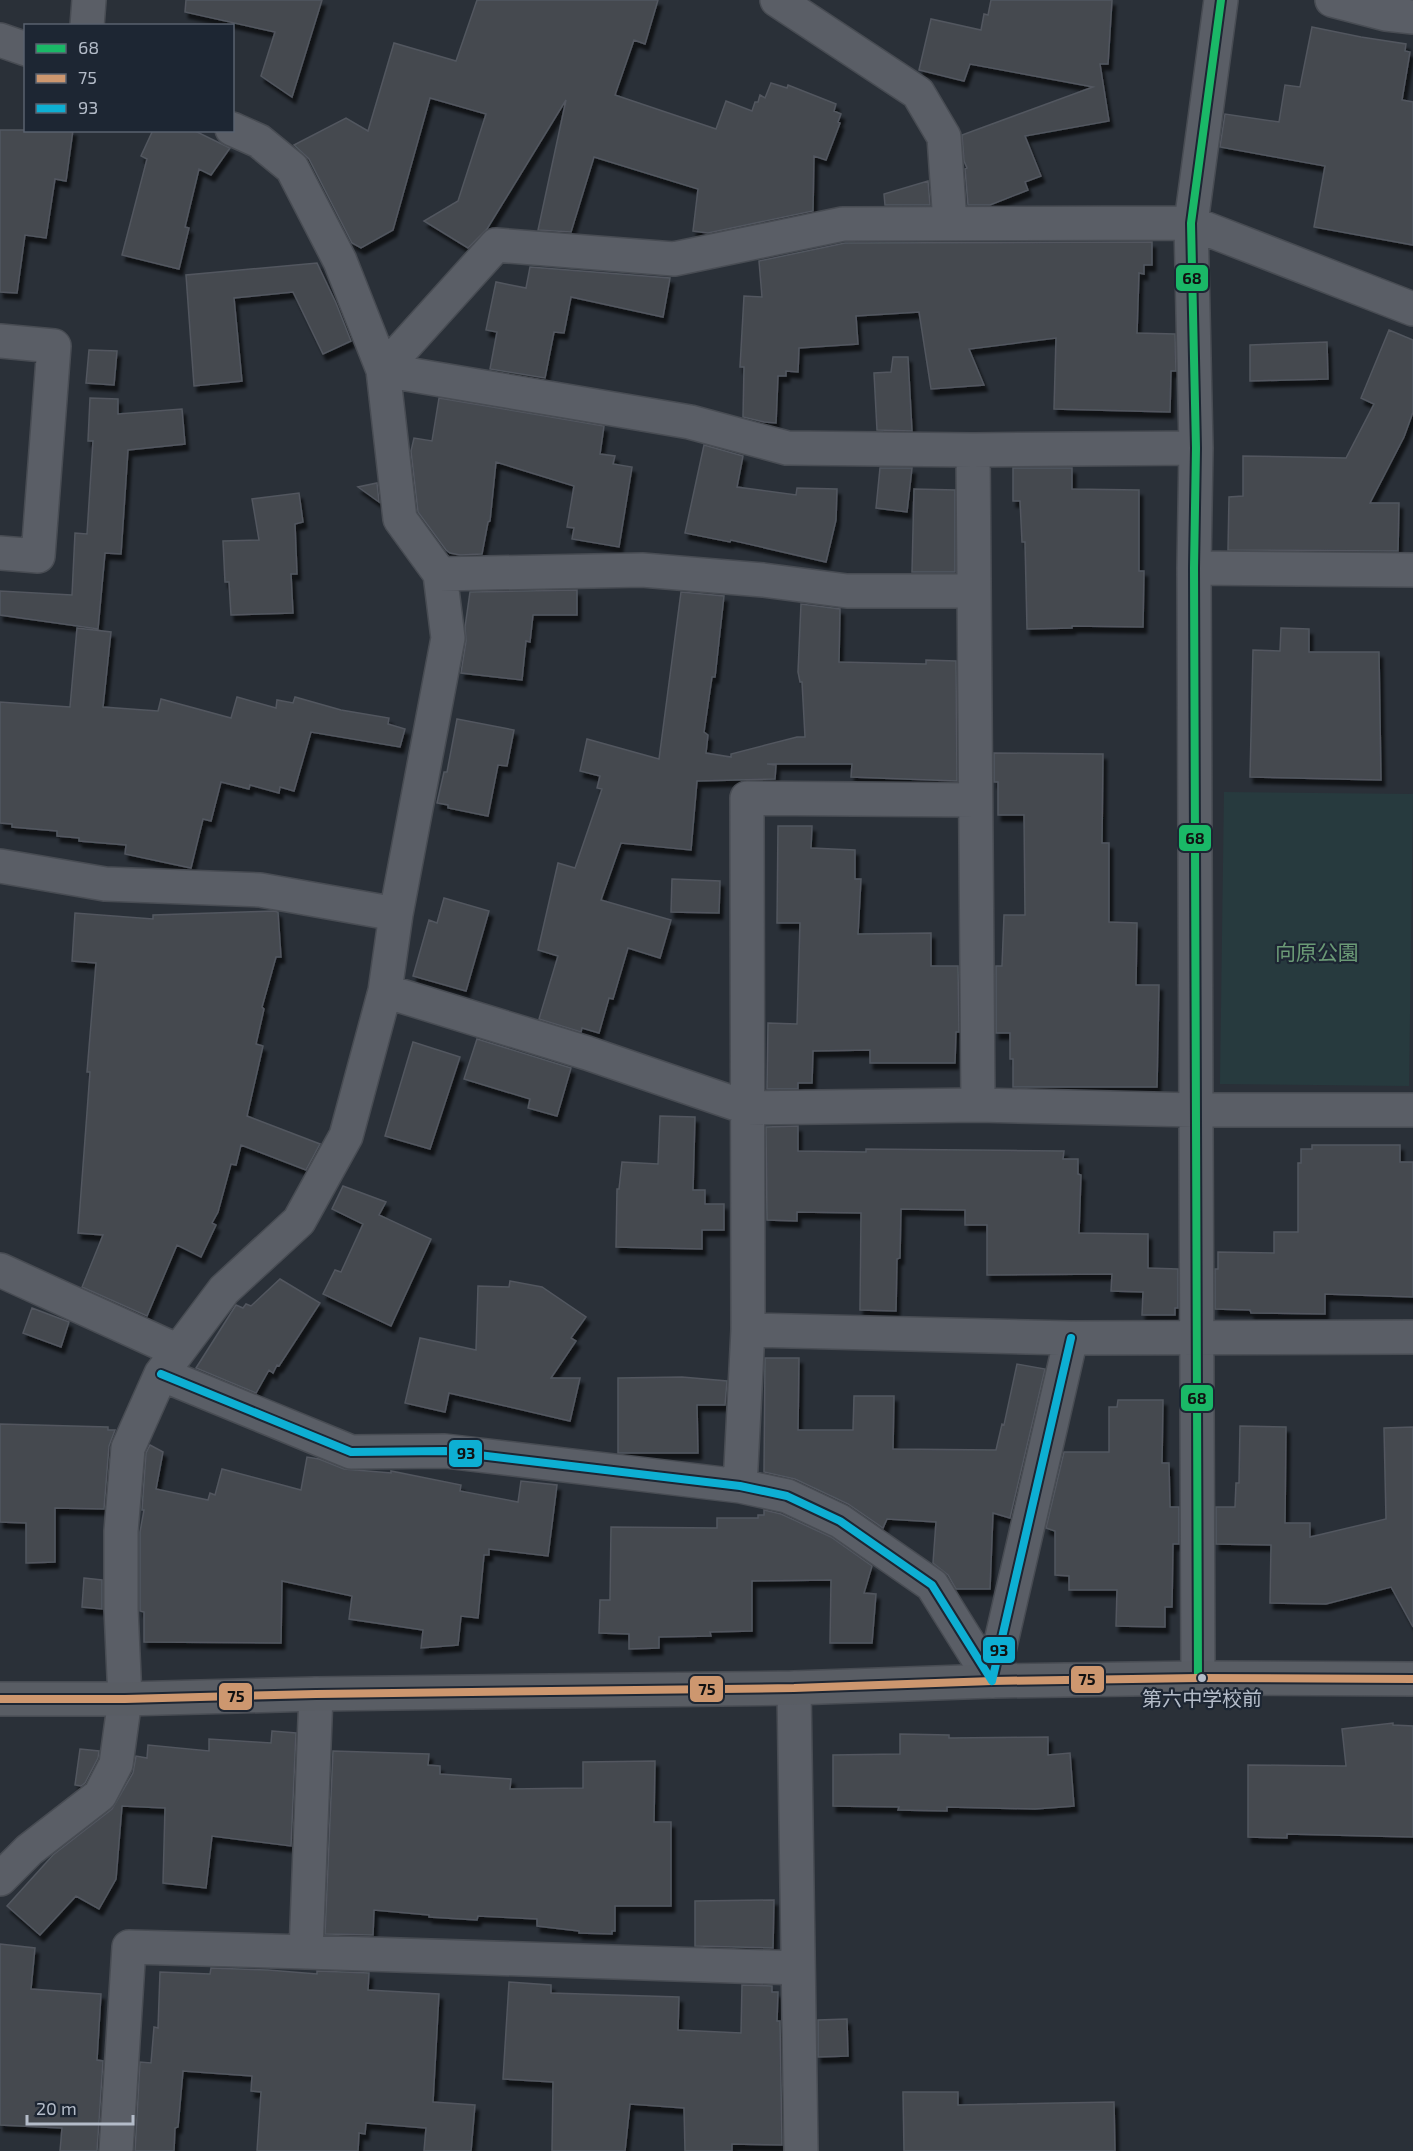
<svg xmlns="http://www.w3.org/2000/svg" width="1413" height="2151" viewBox="0 0 1413 2151" font-family="'Exo 2','Noto Sans JP',sans-serif">
  <defs>
    <filter id="shadow"><feDropShadow dx="3.5" dy="6" stdDeviation="1.5" flood-color="#0009"/></filter>
  </defs>
  <rect width="100%" height="100%" fill="#2a3038"/>
  <!-- green -->
  <path fill="#273a3e" d="M1224,792l189,2 -4,292 -189,-2z"/>
  <!-- building -->
  <path fill="#444950" stroke="#52575f" stroke-width="1.5" filter="url(#shadow)" d="M186,0h136l-30,97 -31,-21 14,-44 -90,-20z
    M477,0h181l-13,44 -11,-4 -19,55 101,34 10,-28 26,10 3,-9h3l2,-7 5,3 6,-15 16,5 1,-3 48,19 -2,7 7,3 -3,8 2,1 -14,37 -12,-4 -1,55 -105,22 -15,-2 5,-42 -104,-32 -23,75 -33,-2 28,-130 -79,129 -19,19 -44,-27 34,-20 28,-87 -56,-16 -37,132 -32,18 -9,-5 -43,-84 -15,-14 52,-27 22,13 26,-88 62,18z
    M991,0h121l-4,64h-8l9,57 -84,15 16,40 -16,6 3,8 -38,15h-22l-3,-36 2,-1 -3,-7 -2,-26 131,-48 -123,-23 -6,17 -45,-11 12,-51 50,11 3,-16 4,1z
    M1312,27l49,10 45,7 -1,7 5,1 -8,48 11,2v143l-99,-18 11,-61 -105,-19 5,-33 54,8 6,-37 15,2z
    M0,130h73l-7,51 -11,-2 -9,59 -21,-3 -8,58 -17,-1z
    M153,130h40l37,18 -19,27 -12,-6 -14,58 4,1 -10,41 -57,-14 25,-96 -6,-3z
    M928,181l2,24h-45l-1,-11z
    M1152,242v23h-8v9l-5,-1 -2,60 38,1 1,37h-5l-1,41 -116,-3 2,-71 -87,11 15,36 -53,4 -12,-77 -63,4 2,28 -59,4 -1,24 -12,-1v5h-8l-2,47 -12,-1 -21,-5 1,-50h-4l4,-71 18,1 -3,-36 86,-18z
    M317,263l19,40 15,38 -28,13 -30,-62 -59,6 8,83 -48,5 -8,-111z
    M530,267l140,11 -7,39 -92,-20 -7,36 -10,-1 -9,46 -55,-9 7,-37 -11,-2 10,-48 30,6z
    M1389,330l24,10v72l-9,25 -34,66h29l-1,48 -170,-1 1,-53 14,-1v-40l103,2 28,-54 -13,-6z
    M1327,342l1,37 -78,2v-36z
    M89,350l28,1 -3,34 -28,-2z
    M893,357h15l4,74 -35,-1 -3,-57 17,-1z
    M90,398l28,1v15l64,-5 3,35 -57,6 -7,104 -16,-1 -7,76 -98,-14v-24l72,4 3,-62 12,1 6,-93h-5z
    M439,398l165,28 -4,28 15,2 -2,8 19,3 -13,80 -47,-8 2,-11 -7,-1 7,-41 -78,-24 -6,59 -2,1 -6,32 -22,1 -10,-2 -4,-3 -28,-38 -7,-61 3,-13 18,3z
    M704,445l39,11 -6,31 59,8 1,-7 40,1 -1,31 -10,42 -95,-22 -1,2 -45,-9z
    M880,468h32l-5,44 -31,-4z
    M1013,468h59v21l67,1v81h5l-1,56 -71,-1v2l-45,1 -2,-87h-3l-2,-41h-7z
    M377,483l2,19 -21,-15z
    M914,489l41,1v82h-43z
    M299,493l4,29 -8,2 2,50h-6l2,39 -62,2 -2,-33h-4l-2,-41 36,-1 -7,-41z
    M577,590v25h-44l-3,27 -4,-1 -4,39 -61,-7 5,-32 -1,-14 5,-35z
    M681,592l43,4 -9,81h-3l-8,55 4,3 -2,18 25,4v-3l66,-17h8l-3,-55h-2l-2,-10 3,-68 39,5 -1,53 87,2v-4l30,1 1,120 -106,-4 1,-13h-85l9,1 -1,14 -78,2 -6,69 -70,-7 -20,57 70,20 -11,38 -32,-10 -15,51 -4,-1 -10,35 -17,-5 -1,4 -42,-13 19,-63 -20,-6 20,-87 17,5 27,-79 -5,-1 3,-12 -20,-5 7,-32 72,20z
    M77,628l34,4 -8,75 55,4 3,-12 70,19 6,-21 39,11 1,-8 16,3 2,-6 46,13 48,8 -1,6 17,5 -5,18 -89,-15 -17,59 -14,-4 -1,6 -29,-8 -1,4 -28,-7 -10,39 -8,-2 -12,49 -66,-14 1,-9 -47,-4v-3l-22,-2v-5l-45,-4v-3l-12,-1v-121l70,5z
    M1281,628l28,1v23h70l2,128 -131,-3 3,-127 27,1z
    M457,719l57,11 -7,36 -9,-1 -10,51 -40,-8v-3l-11,-2 7,-31h3z
    M994,753l109,1 -1,89h7v79l28,1 -1,62h23l-2,102h-144v-28h-3v-26h-14v-67h6l2,-51h21l-1,-100h-26v-33h-4z
    M778,826h34l-1,22 44,2v29h6l-3,55 73,-1v33h27l1,66h-3l-1,31h-85v-13l-57,1 -1,32h-14v6h-31l1,-66 29,1 3,-101h-23z
    M672,879l48,2 -1,32 -48,-1z
    M444,898l45,13 -23,80 -53,-15 16,-56 8,3z
    M274,911l4,1 3,45h-5l-14,50 2,2 -8,35 7,2 -16,70 73,28 -14,26 -65,-25 -5,20 -5,-1 -13,48 -6,11 4,2 -15,32 -24,-12 -30,71 -65,-29 21,-52 -25,-2 12,-161h-3l9,-109 -24,-2 3,-48 78,6v-4z
    M477,1039l94,29 -14,48 -29,-8 2,-9 -66,-20z
    M413,1042l47,15 -30,92 -45,-13z
    M660,1116l35,1 -2,73h12v14h19v26h-22v19l-86,-2 1,-58h2l3,-27 36,2z
    M798,1126v25l68,1v-3l198,2 -1,8h15v15l3,1 -2,58 69,1v34l30,1v39h-3v7h-33l1,-23 -32,-1 1,-17 -125,1v-50h-22v-15l-64,-1 -1,49 -3,1 -1,52 -36,-1 1,-97 -64,-1v9l-30,-1 -1,-93z
    M1312,1145h88v17h13v135l-88,-3v20l-74,-1 -1,-3 -35,-1v-40h3v-17l56,1v-21h24v-69h3v-14h11z
    M343,1186l43,16 -7,13 52,24 -40,87 -68,-32 12,-24 6,2 22,-48 -31,-15z
    M280,1279l40,24 -41,63 -2,-1 -4,8 -4,-3 -13,23 -60,-25 40,-63 7,3 3,-4 5,2z
    M510,1281l32,6 44,30 -15,21 5,3 -25,37h29l-10,43 -121,-28 -4,19 -40,-9 15,-65 56,12 2,-64 31,1z
    M32,1308l37,14 -8,25 -38,-14z
    M765,1358h34l-1,72h55l1,-34h40l-1,53 103,1 6,-26 2,1 13,-61 28,5 -35,149 -17,-5 -3,76h-34l-8,-14 -15,-12 3,-41 -49,-3 -4,9 -35,-24 -53,-25 -31,-7z
    M682,1377l45,4 -2,24h-28l1,48h-80v-75z
    M1118,1400h45l-1,63h7l1,44h9v37h-6l-1,63h-7v20l-49,-1 1,-36h-48v-14l-14,-1v-44l-9,-3 18,-76h45v-45h8z
    M0,1424l108,3v3h7l-6,16 -5,63 -49,-1v54l-29,1v-40l-26,-1z
    M1240,1426l46,1 -1,96h25v14l76,-18 -2,-91 29,-1v200l-22,-40 -65,17 -56,-1 1,-58 -55,-1v-37h19l1,-24h3z
    M150,1445l13,7 -7,37 52,11 2,-7 5,2 7,-26 79,21 6,-33 12,2 25,10 47,4v-2l70,14 -1,6 58,11 3,-21 36,4 -9,71 -59,-7v6h-5l-6,63 -17,-2 -3,29 -37,3 2,-18 -74,-11 3,-23 -70,-15 -1,62 -137,-1v-30l-4,-1v-79l4,-22h-2l4,-57z
    M764,1510l17,4 50,23 41,29 -8,27 12,1 -4,49h-42l1,-63 -79,1v50l-42,1 1,4 -52,1v11l-30,1v-15l-30,-1 1,-33h10l1,-73 106,1v-10h41v-3h6z
    M84,1578l18,2v29l-20,-2z
    M1393,1723v2l20,1v111l-126,-3v4l-39,-1v-72l98,1 -4,-37z
    M272,1731l24,2 -5,113 -79,-10 -6,52 -43,-5 2,-75 -43,-2 -6,73 -17,30 -23,-13 -36,39 -33,-29 46,-51 59,-46 21,-36 3,-17 11,2 1,-13 61,6v-12l62,4z
    M900,1734l49,1v3l99,-1v18l22,-2 4,53 -39,3 -88,-2v4l-49,-1 1,-3 -66,-1v-51l67,-1z
    M80,1749l19,2 -1,7 -13,25 -4,3 -6,-1z
    M333,1751l96,3 -1,11 12,1v8l71,5 -1,10 73,-1v-26l72,-1 -1,61h17v84h-56v25h-3v3l-33,-1v-2l-42,-5v-7l-59,-3 -1,4 -48,-3v-2l-55,-5 -1,25 -48,-1z
    M774,1900l-1,48 -78,-2v-45z
    M0,1944l35,4 -4,41 70,5 -4,66 6,1 -6,90h-37l2,-23 -62,-3z
    M211,1968l57,2 49,4v-3l52,2 -1,17 71,4 -6,108 42,3 -4,46h-47l2,-23 -60,-5 -1,11 -6,-1 -1,18h-101l4,-59 -10,-1 1,-15 -69,-5 -5,56 -3,1 -1,23h-39l5,-89 11,1 3,-36 4,1 2,-56 50,2z
    M509,1982l42,3v8l128,4 -1,33 63,3 1,-48 30,1v6h6l-1,29h3l2,124 -50,-1v7h-47l-1,-43 -54,-4 -5,47h-73l1,-69 -50,-3z
    M847,2019l1,37 -30,1v-37z
    M903,2092h55v13l156,-3 1,49h-211z"/>
  <g fill="none" stroke-linecap="round" stroke-linejoin="round">
    <defs>
      <path id="street" d="M777,0l141,93 26,44 6,86
        M1332,0l54,14 27,3
        M87,26l2,-26
        M0,40l26,9
        M0,341l54,5 -16,210 -38,-3
        M383,370l113,-125 178,14 169,-35 348,-1 222,86
        M383,370l307,52 97,26 186,2
        M1194,568l219,2
        M440,574l202,-4 121,10 84,11h127
        M0,866l105,18 155,6 136,24
        M385,991l202,62 161,55 230,-3 217,5h218
        M978,1105l-5,-655 223,-2
        M0,1270l178,81
        M748,1330l323,8 342,-1
        M161,1374l190,78 94,-1 295,35 47,10 53,25 92,64 60,96 79,-343
        M740,1486l8,-156 -1,-532 228,2
        M1198,1678l-4,-1110 2,-120 -5,-225 30,-223
        M794,1688l7,463
        M316,1694l-10,258 492,16
        M0,1879l29,-29 71,-55 16,-31 9,-65 -4,-90v-78l7,-83 33,-74 63,-84 75,-69 47,-85 39,-145 11,-77 52,-276 -8,-64 -40,-55 -17,-149 -43,-109 -48,-93 -33,-27 -27,-12
        M116,2151l13,-204 177,5"/>
      <path id="secondary" d="M0,1699h125l191,-5 478,-6 198,-7 206,-3 215,1"/>
    </defs>
    <!-- street casing -->
    <use href="#street" stroke="#484c53" stroke-width="36"/>
    <!-- secondary casing -->
    <use href="#secondary" stroke="#484c53" stroke-width="36"/>
    <!-- street -->
    <use href="#street" stroke="#5a5e66" stroke-width="33"/>
    <!-- secondary -->
    <use href="#secondary" stroke="#595d64" stroke-width="33"/>
    <defs>
      <path id="bus-1" d="M1198,1678l-4,-1110 2,-120 -5,-225 30,-223"/>
      <path id="bus-2" d="M0,1699h125l191,-5 478,-6 198,-7 206,-3 215,1"/>
      <path id="bus-3" d="M161,1374l190,78 94,-1 295,35 47,10 53,25 92,64 60,96 79,-343"/>
    </defs>
    <!-- bus-1 casing -->
    <use href="#bus-1" stroke="#1d2633" stroke-width="12"/>
    <!-- bus-2 casing -->
    <use href="#bus-2" stroke="#1d2633" stroke-width="12"/>
    <!-- bus-3 casing -->
    <use href="#bus-3" stroke="#1d2633" stroke-width="12"/>
    <!-- bus-1 -->
    <use href="#bus-1" stroke="#1ab867" stroke-width="8"/>
    <!-- bus-2 -->
    <use href="#bus-2" stroke="#cd976f" stroke-width="8"/>
    <!-- bus-3 -->
    <use href="#bus-3" stroke="#0dafd3" stroke-width="8"/>
  </g>
  <!-- markers -->
  <circle fill="#b4bcc9" stroke="#1d2633" stroke-width="2" cx="1202" cy="1678" r="5"/>
  <g text-anchor="middle" stroke-width="4.5" stroke-linejoin="round" paint-order="stroke">
    <!-- bus labels -->
    <g font-size="20" fill="#b4bcc9" stroke="#1d2633">
      <text x="1202" y="1706">第六中学校前</text>
    </g>
    <!-- park labels -->
    <g font-size="21" fill="#6b9a76" stroke="#1d2633">
      <text x="1317" y="960">向原公園</text>
    </g>
  </g>
  <g stroke="#1d2633" stroke-width="2">
    <rect x="1175" y="264" width="34" height="28" rx="6" fill="#1ab867"/>
    <rect x="1178" y="824" width="34" height="28" rx="6" fill="#1ab867"/>
    <rect x="1180" y="1384" width="34" height="28" rx="6" fill="#1ab867"/>
    <rect x="448" y="1439" width="35" height="29" rx="6" fill="#0dafd3"/>
    <rect x="982" y="1636" width="34" height="28" rx="6" fill="#0dafd3"/>
    <rect x="1070" y="1665" width="35" height="29" rx="6" fill="#cd976f"/>
    <rect x="689" y="1675" width="35" height="28" rx="6" fill="#cd976f"/>
    <rect x="218" y="1682" width="35" height="29" rx="6" fill="#cd976f"/>
  </g>
  <g font-size="16" text-anchor="middle" font-weight="bold" fill="#111">
    <text x="1192" y="284">68</text>
    <text x="1195" y="844">68</text>
    <text x="1197" y="1404">68</text>
    <text x="466" y="1459">93</text>
    <text x="999" y="1656">93</text>
    <text x="1087" y="1685">75</text>
    <text x="707" y="1695">75</text>
    <text x="236" y="1702">75</text>
  </g>
  <!-- legend -->
  <rect x="24" y="24" width="210" height="108" fill="#1d2633" stroke="#59626f" stroke-width="1.5"/>
  <rect x="36" y="44" width="30" height="9" fill="#1ab867" stroke="#59626f" stroke-width="1.5"/>
  <text x="78" y="54" font-size="18" fill="#b4bcc9">68</text>
  <rect x="36" y="74" width="30" height="9" fill="#cd976f" stroke="#59626f" stroke-width="1.5"/>
  <text x="78" y="84" font-size="18" fill="#b4bcc9">75</text>
  <rect x="36" y="104" width="30" height="9" fill="#0dafd3" stroke="#59626f" stroke-width="1.5"/>
  <text x="78" y="114" font-size="18" fill="#b4bcc9">93</text>
  <!-- scale -->
  <path d="M27 2115v9h106v-9" fill="none" stroke="#b4bcc9" stroke-width="3"/>
  <text x="36" y="2115" font-size="18" fill="#b4bcc9" stroke="#1d2633" stroke-width="4.5" paint-order="stroke">20 m</text>
</svg>
